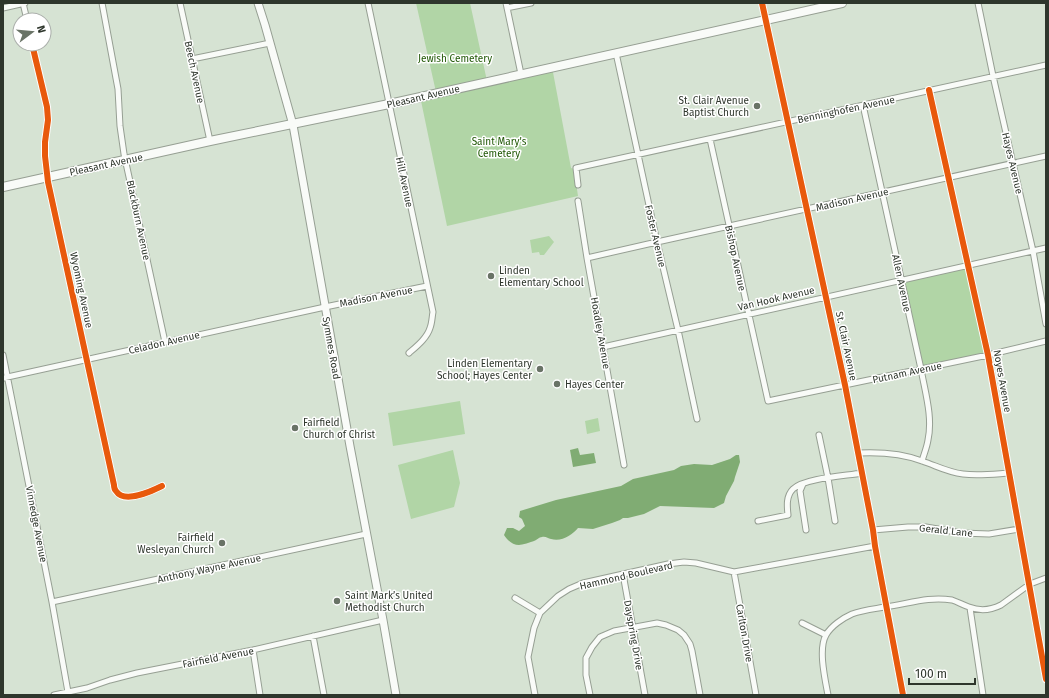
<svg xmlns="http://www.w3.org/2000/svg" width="1049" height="698" viewBox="0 0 1049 698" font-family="'Fira Sans',sans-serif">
  <rect width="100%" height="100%" fill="#d6e3d3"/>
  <!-- green -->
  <path fill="#b1d5a6" d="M416,3h54l17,78 65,-14 19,101 3,1 4,27 -131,30 -27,-130 16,-4z
    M549,236l5,6 -10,13h-4l-1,-3 -7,1 -2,-13z
    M968,266l20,89 -67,14 -20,-89z
    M460,401l5,33 -72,12 -5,-33z
    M598,418l2,13 -13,3 -2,-13z
    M453,450l7,33 -6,24 -43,12 -13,-54z"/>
  <!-- water -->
  <path fill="#80ac73" d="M578,448l2,7 14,-2 2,10 -23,4 -3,-17z
    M736,455h3l1,7 -5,15 -1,4 -8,15 -2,7 -10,5 -54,-2 -16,8 -16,4h-5l-3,2 -8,3 -19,6 -15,-1c-6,7 -16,14 -27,11 -3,0 -5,-3 -9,-2 -3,0 -5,3 -8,4 -3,1 -12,4 -15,4 -6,0 -12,-5 -15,-10l3,-7h6l6,3 6,-5 -3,-7 -3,-2 1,-6 36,-11 65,-14 12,-7 41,-9 7,-4 13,-2 18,1 18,-6z"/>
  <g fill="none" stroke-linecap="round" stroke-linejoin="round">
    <defs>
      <path id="street" d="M23,3l4,17
        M102,3l16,86 2,37 4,28 41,188
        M180,3l30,138
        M368,3l65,309c-1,5 -1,11 -3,16 -3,10 -13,18 -21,25
        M506,3l15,71
        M762,3l83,382 28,145 2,16 28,149
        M978,3l15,73 40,175 13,73
        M3,8l22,-5
        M507,8l24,-5
        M32,44l15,63 1,13 -3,22v14l3,26 66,303c0,2 1,5 2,6 8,13 36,0 46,-5
        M616,53l41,189 21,88 19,89
        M192,59l78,-16
        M929,90l59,265 58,324
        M863,105l58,264c4,23 12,48 7,71 -1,7 -4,14 -6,21
        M710,139c20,87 38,175 58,262l220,-46 58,-14
        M578,185l-2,-17 470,-103
        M578,201l9,57 37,207
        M587,258l70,-16 389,-86
        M603,347l443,-99
        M3,355l49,247 16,90
        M3,378l322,-71 102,-21
        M819,435l9,43 7,43
        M859,453c22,-1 42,0 63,8 15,5 25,11 41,13 15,2 31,0 46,-1
        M803,484l-3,7 6,39
        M758,521l30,-6c-1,-9 -2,-19 5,-26 12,-11 52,-13 69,-16
        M873,530l35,-3h18l36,6 27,1 30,-5
        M734,572l22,123
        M623,574l22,121
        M515,598l25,15
        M52,602l314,-68
        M970,608l13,87
        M802,623l24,12
        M313,636l11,59
        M253,650l7,45
        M54,695l33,-7 23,-8 27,-7 116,-23 130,-30
        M535,695l-7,-38 6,-29 6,-15 18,-17 11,-7 14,-6 85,-19 16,-2 12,1 38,9 141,-26
        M590,695l-4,-20v-17l6,-11 8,-10 14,-6 43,-8 9,2 12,5 6,5 6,9 2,7 8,44
        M828,695c-3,-16 -10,-46 -2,-60 5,-9 17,-17 26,-21 11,-4 22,-5 33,-7 23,-3 43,-11 67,-7 6,2 11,5 17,7 10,4 22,3 32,-2l29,-21 16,-6"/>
      <path id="secondary" d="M258,3l7,22 28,100 57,321 33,174 13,75"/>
      <path id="primary" d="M3,187l207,-46 179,-37 453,-101"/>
    </defs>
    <!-- street casing -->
    <use href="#street" stroke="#969f93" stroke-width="7"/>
    <!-- secondary casing -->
    <use href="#secondary" stroke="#969f93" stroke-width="9"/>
    <!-- primary casing -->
    <use href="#primary" stroke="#969f93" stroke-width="10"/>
    <!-- street -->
    <use href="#street" stroke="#f9fbf8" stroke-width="5"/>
    <!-- secondary -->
    <use href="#secondary" stroke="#f9fbf8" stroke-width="7"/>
    <!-- primary -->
    <use href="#primary" stroke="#f9fbf8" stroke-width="8"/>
    <defs>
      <path id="cycleway" d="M762,3l83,382 28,145 2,16 28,149
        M32,44l15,63 1,13 -3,22v14l3,26 66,303c0,2 1,5 2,6 8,13 36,0 46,-5
        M929,90l59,265 58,324"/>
    </defs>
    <!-- cycleway casing -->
    <use href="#cycleway" stroke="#fff" stroke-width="8"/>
    <!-- cycleway -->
    <use href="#cycleway" stroke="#e8590c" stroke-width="6"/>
  </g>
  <!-- markers -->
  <g fill="#697366" stroke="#fff" stroke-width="1.5">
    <circle cx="757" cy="106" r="4"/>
    <circle cx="491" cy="276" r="4"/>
    <circle cx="540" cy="369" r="4"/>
    <circle cx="557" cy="384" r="4"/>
    <circle cx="295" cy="428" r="4"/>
    <circle cx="222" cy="543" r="4"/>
    <circle cx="337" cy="601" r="4"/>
  </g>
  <g text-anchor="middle" stroke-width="3" stroke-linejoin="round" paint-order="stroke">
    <!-- park labels -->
    <g font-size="10" fill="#1f5704" stroke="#fff">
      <text x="455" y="62">Jewish Cemetery</text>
      <text x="499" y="145">Saint Mary’s<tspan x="499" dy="12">Cemetery</tspan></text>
    </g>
    <!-- street labels -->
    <g font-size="10" fill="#2e362c" stroke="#fff">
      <text transform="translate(195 72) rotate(78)" y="4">Beech Avenue</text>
      <text transform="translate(423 96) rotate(-13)" y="4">Pleasant Avenue</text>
      <text transform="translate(846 109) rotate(-12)" y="4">Benninghofen Avenue</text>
      <text transform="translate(1013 163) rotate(77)" y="4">Hayes Avenue</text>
      <text transform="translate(106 164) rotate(-12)" y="4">Pleasant Avenue</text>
      <text transform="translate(405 182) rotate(78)" y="4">Hill Avenue</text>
      <text transform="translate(852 199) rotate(-13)" y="4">Madison Avenue</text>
      <text transform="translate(139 220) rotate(78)" y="4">Blackburn Avenue</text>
      <text transform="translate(656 236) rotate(77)" y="4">Foster Avenue</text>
      <text transform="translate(736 258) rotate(78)" y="4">Bishop Avenue</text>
      <text transform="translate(902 283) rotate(78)" y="4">Allen Avenue</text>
      <text transform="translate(82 290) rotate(78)" y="4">Wyoming Avenue</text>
      <text transform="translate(376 296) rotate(-11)" y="4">Madison Avenue</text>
      <text transform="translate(776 298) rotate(-13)" y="4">Van Hook Avenue</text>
      <text transform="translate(601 333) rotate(80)" y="4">Hoadley Avenue</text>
      <text transform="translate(164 342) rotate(-13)" y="4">Celadon Avenue</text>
      <text transform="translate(847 346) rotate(78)" y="4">St. Clair Avenue</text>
      <text transform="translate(332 348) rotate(80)" y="4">Symmes Road</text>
      <text transform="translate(907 372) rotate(-12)" y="4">Putnam Avenue</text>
      <text transform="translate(1003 381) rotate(80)" y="4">Noyes Avenue</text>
      <text transform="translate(37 524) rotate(79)" y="4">Vinnedge Avenue</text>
      <text transform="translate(946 530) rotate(6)" y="4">Gerald Lane</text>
      <text transform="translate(209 568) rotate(-12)" y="4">Anthony Wayne Avenue</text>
      <text transform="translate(626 575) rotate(-13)" y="4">Hammond Boulevard</text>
      <text transform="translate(745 633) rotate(80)" y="4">Carlton Drive</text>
      <text transform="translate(634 635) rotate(80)" y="4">Dayspring Drive</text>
      <text transform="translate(218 657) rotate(-11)" y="4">Fairfield Avenue</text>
    </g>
    <!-- poi labels -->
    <g font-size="10" fill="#2e362c" stroke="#fff" text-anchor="start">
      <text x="749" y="104" text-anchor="end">St. Clair Avenue<tspan x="749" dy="12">Baptist Church</tspan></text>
      <text x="499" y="274">Linden<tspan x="499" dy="12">Elementary School</tspan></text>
      <text x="532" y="367" text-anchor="end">Linden Elementary<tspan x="532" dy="12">School; Hayes Center</tspan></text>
      <text x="565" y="388">Hayes Center</text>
      <text x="303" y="426">Fairfield<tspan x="303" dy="12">Church of Christ</tspan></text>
      <text x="214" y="541" text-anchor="end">Fairfield<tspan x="214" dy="12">Wesleyan Church</tspan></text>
      <text x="345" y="599">Saint Mark’s United<tspan x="345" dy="12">Methodist Church</tspan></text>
    </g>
  </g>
  <!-- border -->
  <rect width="1049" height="698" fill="none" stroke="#2e362c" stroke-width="8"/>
  <!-- north arrow -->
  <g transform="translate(32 32) rotate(74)"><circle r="19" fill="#ffffff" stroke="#abafab"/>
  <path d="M0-3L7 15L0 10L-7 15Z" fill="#697366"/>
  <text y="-6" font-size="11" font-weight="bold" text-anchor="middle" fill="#2e362c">N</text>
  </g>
  <!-- scale -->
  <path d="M909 678v6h66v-6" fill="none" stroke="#2e362c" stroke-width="2"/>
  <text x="915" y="678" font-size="12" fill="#2e362c" stroke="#ffffff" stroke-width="3" paint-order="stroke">100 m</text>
</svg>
